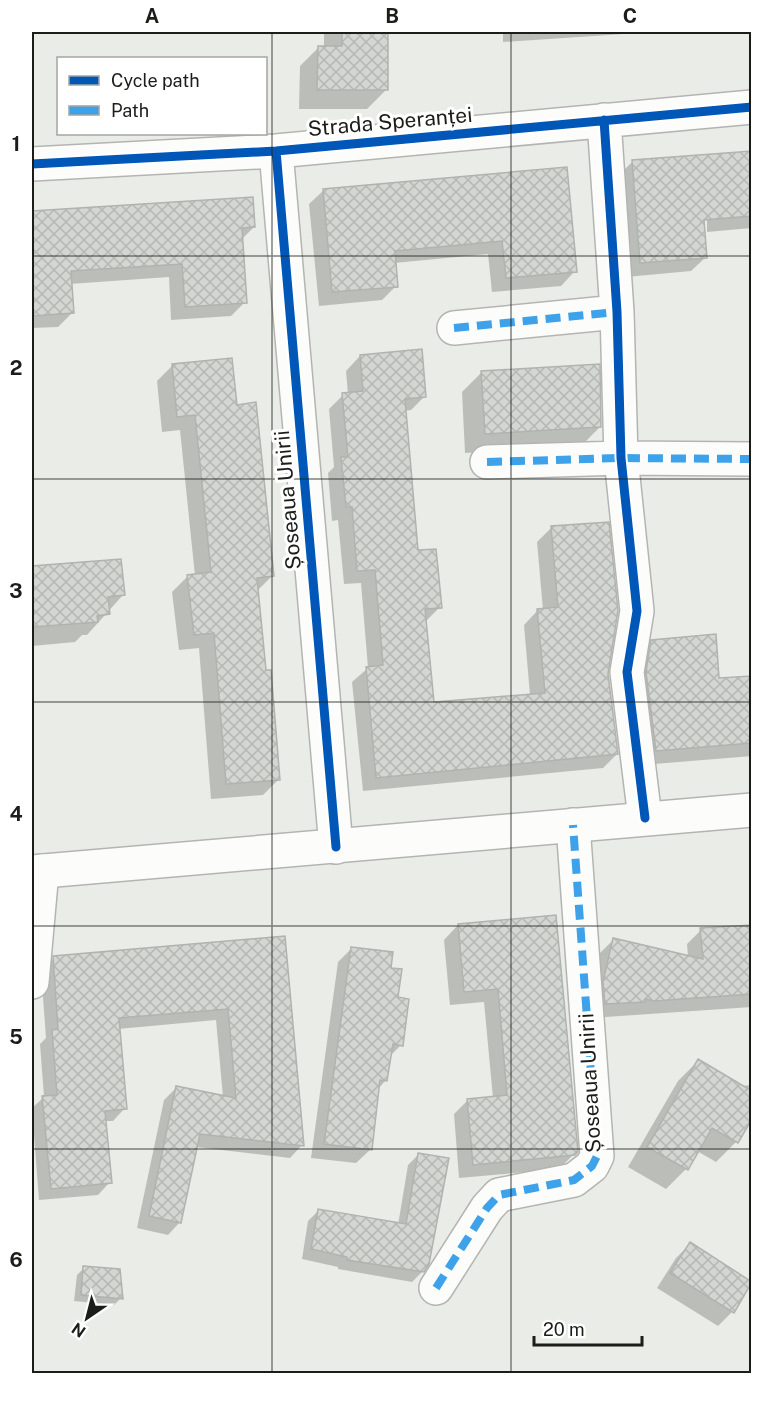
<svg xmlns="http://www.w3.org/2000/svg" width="783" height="1405" viewBox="0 0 783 1405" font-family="'Public Sans',sans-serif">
  <defs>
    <pattern id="building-cross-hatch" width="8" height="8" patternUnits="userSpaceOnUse" patternTransform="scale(1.5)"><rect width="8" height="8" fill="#d4d6d2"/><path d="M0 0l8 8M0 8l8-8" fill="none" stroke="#b5b7b4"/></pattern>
  </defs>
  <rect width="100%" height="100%" fill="#eaede7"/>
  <!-- shadow -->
  <path fill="#0003" d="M324,32h63l-1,58 -19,19h-68l1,-43 19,-19 5,1z
    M503,32h150l-150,10z
    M752,152v76l-45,4v-63z
    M632,162l74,95 -15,14 -65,6 -8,-101z
    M566,169l9,102 -14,15 -69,6 -4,-38 -94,9 2,23 -14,14 -63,6 -10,-102 15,-14z
    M252,198l2,29 -13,13 4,62 -14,14 -60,4 -2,-43 -99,7 2,29 -14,14 -26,1v-116z
    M360,356l65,40 -14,14 -7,1 13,141 23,55 -15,15 7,82 98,-9 -6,-70 14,-15h5l-6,-68 14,-14 56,146 10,80 -14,14 -240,23 -11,-109 16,-14 -7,-85 -17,1 -6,-64 -6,1 -4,-48 6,-6 -5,-58 14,-14 5,-1 -2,-23z
    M173,365l63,41 36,170 -15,15 22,188 -16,16 -52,4 -12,-151 -20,2 -7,-58 16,-16h7l-15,-146 -18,2 -5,-51z
    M482,372l118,55 -20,20 -115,6 -3,-61z
    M120,560l3,35 -36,40h-5l-7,7 -43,4v-78z
    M652,642l66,38 34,-3v79l-110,9 -4,-109z
    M555,917l21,235 -17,17 -100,9 -5,-64 14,-14 25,-2 -9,-96 -34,3 -6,-65 14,-15z
    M752,926v81l-161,11 -1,-20 9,-44 14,-14 75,17 -1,-13 14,-14z
    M283,937l19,208 -12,13 -94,-11 -16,75 -12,13 -31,-7 27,-128 12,-12 47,9 -7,-77 -98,9 7,79 -12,13h-8l5,61 -12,13 -59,5 -7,-92 12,-11 -4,-53 6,-6 -5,-68 13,-12z
    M352,948l37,21 7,29 5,47 -12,12 -3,23 -8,9 -7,60 -15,14 -45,-5 27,-196z
    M698,1061l43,25 11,-1v31l-16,26 -20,20 -19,-11 -11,18 -20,20 -38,-22 50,-86z
    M418,1155l5,116 -11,11 -74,-13v-2l-36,-8 6,-38 10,-10 80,14 10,-60z
    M690,1244l61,39 -19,29 -14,14 -61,-38 19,-30z
    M84,1268l37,30 -7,7 -40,-4 3,-26z"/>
  <!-- building -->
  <path fill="url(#building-cross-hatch)" stroke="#b1b3af" stroke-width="1.5" d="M342,32h46v58h-71l1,-44h24z
    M752,151v65l-48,4 3,38 -67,5 -8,-103z
    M567,167l10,105 -71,6 -4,-37 -107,10 3,36 -66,5 -9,-103z
    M253,197l2,30 -13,1 5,75 -62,4 -3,-43 -111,7 3,42 -42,3v-105z
    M422,349l4,48 -21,2 13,151 18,-1 6,59 -17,1 9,93 111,-9 -8,-84 21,-2 -7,-81 58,-4 9,88 -10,64 10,80 -242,24 -10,-111 17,-2 -8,-95 -18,1 -5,-64h-6l-5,-50h7l-6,-64 21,-2 -3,-36z
    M232,358l5,47 19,-3 18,174 -17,2 9,92h5l9,110 -54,4 -12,-151 -20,2 -7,-60 24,-3 -16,-157 -18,2 -5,-53z
    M600,364l1,63 -116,7 -4,-63z
    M121,559l4,36 -17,2 2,17 -13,2 1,6 -66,5v-61z
    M716,634l3,44 33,-2v67l-96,8 -10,-79 5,-32z
    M556,915l22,237 -3,3 -102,10 -6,-66 40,-4 -9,-106 -34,3 -6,-68z
    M752,925v69l-98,7 -8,-2 -1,3 -40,2 -2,-22 10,-44 90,21 -3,-31z
    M285,936l19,210 -104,-12 -19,89 -32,-7 27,-130 60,12 -8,-89 -109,9 8,91 -22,2 7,72 -61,6 -9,-93 15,-1 -5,-65 6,-1 -5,-73z
    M351,947l42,5 -2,16 11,1 -4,28 11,2 -6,47 -10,-2 -6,37 -7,-1 -8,70 -48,-6z
    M698,1059l54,32v28l-14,24 -26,-15 -24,42 -41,-23z
    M418,1153l31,5 -20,106 -5,8 -77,-12v-3l-36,-8 7,-40 88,15z
    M690,1242l62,40 -18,31 -64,-40z
    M83,1266l37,3 3,30 -42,-4z"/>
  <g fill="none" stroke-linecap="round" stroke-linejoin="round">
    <defs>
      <path id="minor" d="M604,120l13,192 4,146 16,153 -10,61 18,146
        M276,151l60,696
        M32,164l244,-13 476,-44
        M454,328l163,-16
        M487,462l134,-4 131,1
        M32,982l10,-111
        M436,1288l51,-80 12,-13 75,-15 18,-14 5,-10 -24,-331"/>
      <path id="secondary" d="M32,872l720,-62"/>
    </defs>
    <!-- minor casing -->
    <use href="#minor" stroke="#b4b5b2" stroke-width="36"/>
    <!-- secondary casing -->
    <use href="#secondary" stroke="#b4b5b2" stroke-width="36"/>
    <!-- minor -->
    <use href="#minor" stroke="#fcfcfb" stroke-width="33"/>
    <!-- secondary -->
    <use href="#secondary" stroke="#fcfcfb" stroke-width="33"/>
    <!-- quiet -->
    <path stroke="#3da2ea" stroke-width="8" stroke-dasharray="15 8" stroke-linecap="butt" d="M454,328l163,-16
      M487,462l134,-4 131,1
      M436,1288l51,-80 12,-13 75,-15 18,-14 5,-10 -24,-331"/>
    <defs>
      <path id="cycleway" d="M604,120l13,192 4,146 16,153 -10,61 18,146
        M276,151l60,696
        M32,164l244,-13 476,-44"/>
    </defs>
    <!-- cycleway casing -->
    <use href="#cycleway" stroke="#fff" stroke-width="13"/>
    <!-- cycleway -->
    <use href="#cycleway" stroke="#0057b8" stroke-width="9"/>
  </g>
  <!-- grid -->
  <path fill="none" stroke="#1b1d19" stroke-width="1.5" stroke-opacity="0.55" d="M272,32v1342M511,32v1342M32,256h720M32,479h720M32,702h720M32,926h720M32,1149h720"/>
  <g text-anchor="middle" stroke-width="6" stroke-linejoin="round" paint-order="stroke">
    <!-- street labels -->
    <g font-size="21" fill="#1b1d19" stroke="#fff">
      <text transform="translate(390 122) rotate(-5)" y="7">Strada Speranței</text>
      <text transform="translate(288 500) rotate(-95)" y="7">Șoseaua Unirii</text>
      <text transform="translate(590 1083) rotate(-93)" y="7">Șoseaua Unirii</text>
    </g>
  </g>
  <!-- border -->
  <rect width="783" height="1405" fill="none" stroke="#ffffff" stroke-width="66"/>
  <!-- legend -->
  <rect x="57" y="57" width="210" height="78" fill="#ffffff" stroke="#a4a5a3" stroke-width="1.5"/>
  <rect x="69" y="76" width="30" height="9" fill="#0057b8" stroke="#a4a5a3" stroke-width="1.5"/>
  <text x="111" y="87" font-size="18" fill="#1b1d19">Cycle path</text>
  <rect x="69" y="106" width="30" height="9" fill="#3da2ea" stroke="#a4a5a3" stroke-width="1.5"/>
  <text x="111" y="117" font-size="18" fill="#1b1d19">Path</text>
  <!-- north arrow -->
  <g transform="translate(87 1318) rotate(215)" stroke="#ffffff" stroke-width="4.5" paint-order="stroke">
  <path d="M0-4.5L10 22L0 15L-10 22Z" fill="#1b1d19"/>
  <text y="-9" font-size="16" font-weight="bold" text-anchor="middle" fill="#1b1d19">N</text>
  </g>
  <!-- scale -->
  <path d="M534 1336v9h108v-9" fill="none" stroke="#1b1d19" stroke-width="3"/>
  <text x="543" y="1336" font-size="18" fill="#1b1d19" stroke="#ffffff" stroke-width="4.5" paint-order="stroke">20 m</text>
  <rect x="33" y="33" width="717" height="1339" fill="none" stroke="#1b1d19" stroke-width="2"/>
  <g font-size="20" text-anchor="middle" font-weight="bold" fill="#1b1d19">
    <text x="152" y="23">A</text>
    <text x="392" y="23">B</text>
    <text x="630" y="23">C</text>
    <text x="16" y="151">1</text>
    <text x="16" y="375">2</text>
    <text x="16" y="598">3</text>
    <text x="16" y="821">4</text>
    <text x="16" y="1044">5</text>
    <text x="16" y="1267">6</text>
  </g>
</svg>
